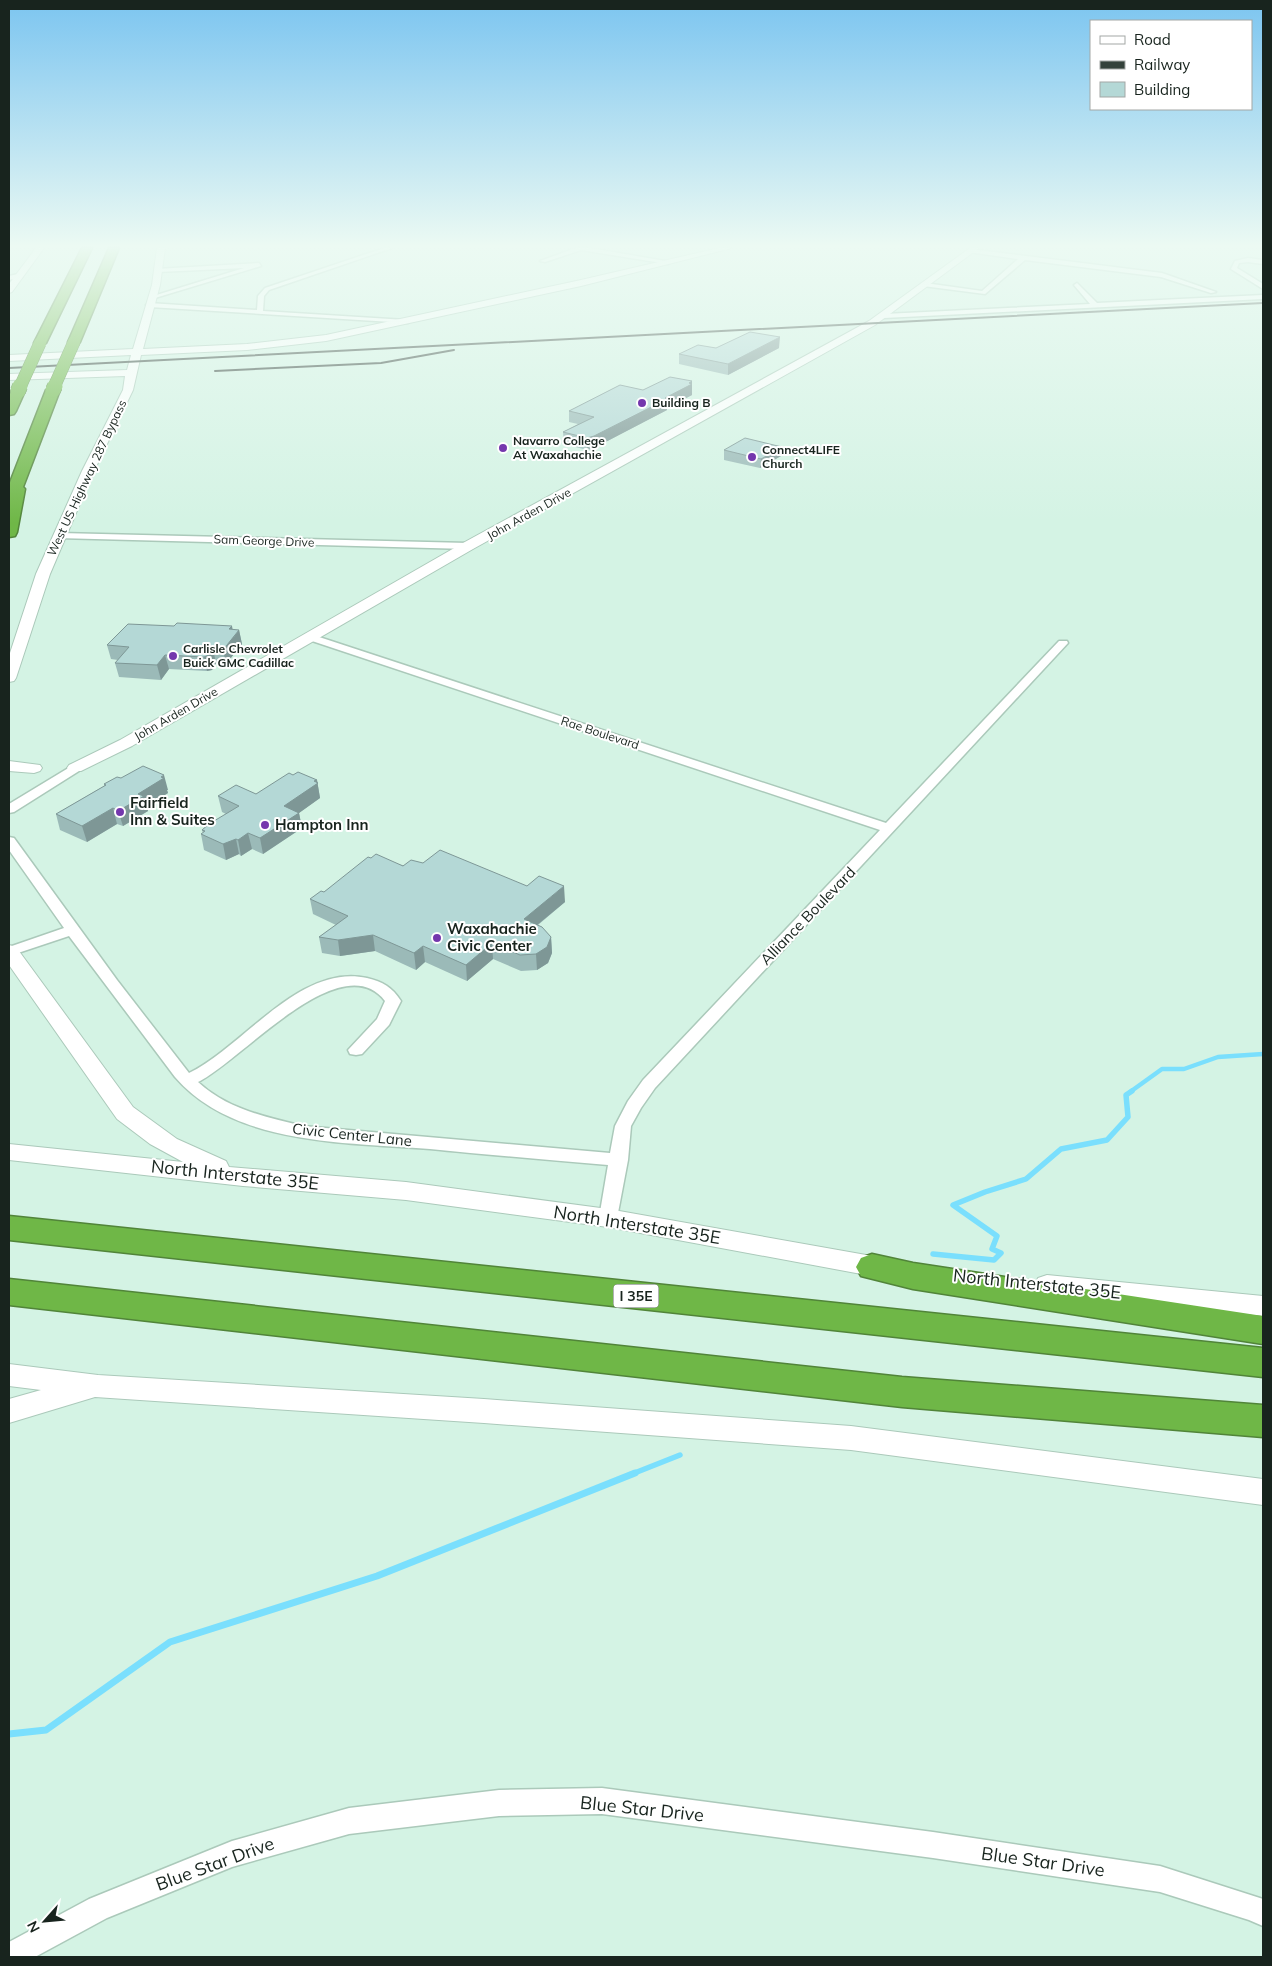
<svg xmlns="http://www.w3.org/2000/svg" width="1272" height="1966" viewBox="0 0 1272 1966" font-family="Mulish,sans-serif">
  <rect width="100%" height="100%" fill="#d4f3e4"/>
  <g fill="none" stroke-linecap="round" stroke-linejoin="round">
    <!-- stream-far2 -->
    <path stroke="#7adffd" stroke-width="4.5" d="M1130,1092l32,-23h22l34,-12 45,-3"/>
    <!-- stream-far1 -->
    <path stroke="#7adffd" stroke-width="5.5" d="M933,1254l61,6 7,-7 -9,-4 5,-13 -44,-31 32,-13 41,-13 35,-30 46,-9 21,-23 -2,-22 6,-4
      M632,1474l48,-19"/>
    <!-- stream -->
    <path stroke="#7adffd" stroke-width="7" d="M9,1734l37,-4 124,-88 207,-66 258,-103"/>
    <defs>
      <path id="street" d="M384,248h8l-123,42 -5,6 -1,15 143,9 3,2 -1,1 -259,-16 -3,-2 3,-2 108,7 1,-14 7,-8z
        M576,248h14l81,14 -3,2 -87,-14 -36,12 -5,-1z
        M970,249l192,24 54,19 -5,1 -50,-16 -136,-17 -40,34 -62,-8v-2l2,-1 57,8 36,-32 -50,-7z
        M1248,258l15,2v4l-15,-2 -9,1 -2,5 26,16v5l-32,-20 4,-8z
        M259,263l2,3 -106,32 -5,-1 94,-29 -86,4 -2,-3z
        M18,274l3,2 -1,1 -11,3v-4z
        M1077,283l20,20 166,-8v4l-379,19 -3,-2 3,-2 206,-10 -16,-19z
        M60,533l408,10 5,3 -5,3 -411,-11 -2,-2z
        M310,634l576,189 173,-182h8l1,2 -413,445 -14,20 -10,18 -3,34 -11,58 -3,5 -6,2 -6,-2 -3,-5 9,-53c-59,-5 -118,-10 -178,-16 -84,-7 -195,-3 -255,-72l-106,-141 -60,20v-9l55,-19 -55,-78v-13l5,1 103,142 72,93c55,-27 111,-110 178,-95 16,4 25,9 34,23l-12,24 -27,29 -6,1 -6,-1 -2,-4 29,-31 8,-18c-44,-57 -145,61 -187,81 29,27 68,35 105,44l307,27 5,-27 13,-25 15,-21 237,-250 -574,-191 -1,-2 1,-2z
        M75,764l6,4 -2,3 -65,41 -5,1v-9z
        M602,1788l331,44 227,34 103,33v27l-14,-6 -89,-28 -227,-34 -331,-44 -103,2 -150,18 -117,33 -125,51 -72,39h-26v-15l80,-43 143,-58 117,-33 150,-18z"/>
      <path id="secondary" d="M36,248h8l-32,44 -3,1v-9z
        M157,248h8l-5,37 -17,64 104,-5 79,-9 255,-55 138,-32h13l-151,38 -255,55 -79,9 -106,5 -8,35 -39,81 -44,103 -34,104 -2,3 -5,1v-26l27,-82 46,-103 41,-81 2,-14 -116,4v-6l118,-4 4,-15 -122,6v-6l124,-6 19,-64z
        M970,248h9l-104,77 -402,224 -341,197 -51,25h-12l-2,-3 2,-3 51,-25 343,-197 406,-222z
        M9,761l31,4 2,3 -2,3 -6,2 -25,-2z
        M9,945l7,2 117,160 44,32 49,22 3,6 177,15 202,27 275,49 9,3 3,7 -3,7 -9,3 -275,-51 -202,-27 -163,-14 -234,-26v-16l174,18 -33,-18 -33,-25 -108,-154z
        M1047,1275l216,21v20l-216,-21 -9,-3 -3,-7 3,-7z
        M9,1364l89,11 386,24 367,27 412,53v26l-412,-55 -367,-27 -389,-26 -86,26v-24l32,-9 -32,-4z"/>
      <path id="highway" d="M82,248h10l-46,95 -6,4 -4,-1 -2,-3z
        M109,248h10l-39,94 -2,3h-8l-2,-3z
        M53,386l7,4 -37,97 2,2 -8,43 -2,4 -6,1v-52l37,-95z
        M18,387l7,4 -9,20 -2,3 -5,1v-19l4,-8z
        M9,1216l1254,132v29l-1254,-137z
        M872,1254l41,9 350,53v28l-350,-55 -52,-13 -5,-9 5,-9z
        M9,1279l893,98 361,28v32l-361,-30 -893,-102z"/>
    </defs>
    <!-- street casing -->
    <use href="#street" stroke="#abc9ba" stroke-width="3"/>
    <!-- secondary casing -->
    <use href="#secondary" stroke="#abc9ba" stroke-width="2"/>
    <!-- highway casing -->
    <use href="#highway" stroke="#518439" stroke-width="3"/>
    <!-- street -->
    <use href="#street" fill="#fff" fill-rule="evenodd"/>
    <!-- secondary -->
    <use href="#secondary" fill="#fff" fill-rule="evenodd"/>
    <!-- highway -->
    <use href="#highway" fill="#6fb747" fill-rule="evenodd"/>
    <!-- rail -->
    <path stroke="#34423b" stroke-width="2" d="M9,368l1254,-65
      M215,371l166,-8 73,-13"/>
    <defs>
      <path id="highway-bridge-far1" d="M20,387l20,-44
        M54,387l20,-45"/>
      <path id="highway-bridge" d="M53,390l2,-4
        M18,391l2,-5"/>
    </defs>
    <!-- highway-bridge-far1 casing -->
    <use href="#highway-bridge-far1" stroke="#518439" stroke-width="13" stroke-linecap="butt"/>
    <!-- highway-bridge casing -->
    <use href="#highway-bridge" stroke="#518439" stroke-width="16" stroke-linecap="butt"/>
    <!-- highway-bridge-far1 -->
    <use href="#highway-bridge-far1" stroke="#6fb747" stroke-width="12"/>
    <!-- highway-bridge -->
    <use href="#highway-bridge" stroke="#6fb747" stroke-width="15"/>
  </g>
  <!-- wall -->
  <path fill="#9bbab8" d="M716,348h63l-51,27 -49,-11v-10z
    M692,381v14l-25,13v2l-73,38 -7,2 -23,-6 -1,-12 15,-8 -9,-2v-11l74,-21z
    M724,450l57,6 -21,12 -36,-8z
    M232,626v4h7l3,14 -16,20 -10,-1 -4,7 -5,1 -38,-2 -8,11 -42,-3 -4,-14 3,-3 -7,-1 -4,-14z
    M293,775l24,5 3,18 -21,15 3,15 -39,26 -11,-5 -11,7 -2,-2 -13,6 -22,-10 -3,-16 2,-1 -1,-3 24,-16 -4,-2 -4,-16 38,-2z
    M121,778l47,12h-1l1,3 -21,13 1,5 -25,15 -6,-2 -30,18 -27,-12 -4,-16 48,-28v-2z
    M371,858l194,44 -27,23 13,12 1,16 -4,10 -11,7 -16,1 -28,-12 -26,22 -42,-19 -9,8 -41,-19 -35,5 -18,-3 -3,-16 17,-12 -23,-11 -3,-15 14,-7z"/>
  <!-- shaded-wall -->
  <path fill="#7e9796" d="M780,337l-1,11 -51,27v-11z
    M692,381v14l-25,13v2l-73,38 -7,2v-12l78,-40z
    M782,447l-1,9 -21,12 1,-9z
    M232,626l2,11 5,-7 3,14 -16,20 -3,-14 6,-21z
    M213,649l3,14 -4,7 -5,1 -3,-14z
    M165,655l4,14 -8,11 -4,-15z
    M164,775l4,15h-1l1,3 -21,13 1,5 -25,15 -5,-15 20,-17z
    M317,780l3,18 -21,15 3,15 -39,26 -3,-16 24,-32z
    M113,808l4,16 -30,18 -5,-16z
    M248,833l4,16 -11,7 -3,-16z
    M236,839l3,15 -13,6 -3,-16z
    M564,886l1,16 -40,33 -1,-16z
    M373,935l2,16 -35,5 -2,-16z
    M551,937l1,16 -4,10 -11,7 -1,-16z
    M492,943l1,16 -26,22 -1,-16z
    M423,946l2,16 -9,8 -2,-17z"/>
  <!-- building -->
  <path fill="#b4d8d6" stroke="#7e9796" d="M750,332l30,5 -52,27 -49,-10 19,-9 18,3z
    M670,377l22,4 -3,2 3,1 -27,14 2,1 -73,37 -7,2 -24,-6 31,-15 -25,-6 51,-26 23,5z
    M745,438l37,9 -21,12 -37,-9z
    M177,623l55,3 -3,3 10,1 -16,20 -10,-1 -4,6 -5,2 -39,-2 -8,10 -42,-2 14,-16 -22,-2 21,-21 46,2z
    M143,766l21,9 -3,2 3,1 -26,16 6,2 -26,15 -5,-3 -31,18 -26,-12 50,-29 -2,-1 13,-7 4,1z
    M298,772l19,8 -3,1 4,2 -34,23 15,7 -39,25 -12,-5 -10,7 -2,-1 -13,5 -22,-10 4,-3 -3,-1 7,-6 30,-18 -21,-10 18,-11 20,9 33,-21 4,2z
    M440,850l87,36 12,-10 25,10 -40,33 18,8 9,10 -4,10 -11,7 -16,1 -28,-12 -26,22 -43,-19 -9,7 -41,-18 -35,5 -19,-3 29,-21 -38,-17 11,-8 3,1 44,-35 3,1 5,-4 27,12 8,-6 12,3z"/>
  <!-- sky -->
  <linearGradient id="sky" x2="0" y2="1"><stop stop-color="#7cc5f0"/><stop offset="0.47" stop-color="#ecfaf3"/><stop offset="1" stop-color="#ecfaf3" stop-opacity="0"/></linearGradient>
  <rect width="1272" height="523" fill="url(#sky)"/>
  <!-- markers -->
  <g fill="#7437ad" stroke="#fff" stroke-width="2">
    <circle cx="642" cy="403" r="5"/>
    <circle cx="503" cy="448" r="5"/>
    <circle cx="752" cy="457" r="5"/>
    <circle cx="173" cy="656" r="5"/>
    <circle cx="120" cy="812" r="5"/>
    <circle cx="265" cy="825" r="5"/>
    <circle cx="437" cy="938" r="5"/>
  </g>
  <g text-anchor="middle" stroke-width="4" stroke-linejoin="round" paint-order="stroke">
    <!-- far-poi labels -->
    <g font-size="12" font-weight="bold" fill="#18241e" stroke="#fff" text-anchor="start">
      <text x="652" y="407">Building B</text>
      <text x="513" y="445">Navarro College<tspan x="513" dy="14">At Waxahachie</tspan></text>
      <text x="762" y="454">Connect4LIFE<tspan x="762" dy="14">Church</tspan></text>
      <text x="183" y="653">Carlisle Chevrolet<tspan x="183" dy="14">Buick GMC Cadillac</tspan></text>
    </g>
    <!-- far-street labels -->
    <g font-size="12" fill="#18241e" stroke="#fff">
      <text transform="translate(87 478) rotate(-65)" y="4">West US Highway 287 Bypass</text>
      <text transform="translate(529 514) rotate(-29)" y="4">John Arden Drive</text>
      <text transform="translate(264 541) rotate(2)" y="4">Sam George Drive</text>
      <text transform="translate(176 714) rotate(-30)" y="4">John Arden Drive</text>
      <text transform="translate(600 733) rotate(18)" y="4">Rae Boulevard</text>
    </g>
    <!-- shield labels -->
    <rect fill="#fff" stroke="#5d6662" stroke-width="1" x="613.5" y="1284.5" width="45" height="23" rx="4"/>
    <g font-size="14" font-weight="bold" fill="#18241e">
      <text x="636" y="1301">I 35E</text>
    </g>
    <!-- poi labels -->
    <g font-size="15" font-weight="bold" fill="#18241e" stroke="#fff" text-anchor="start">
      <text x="130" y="808">Fairfield<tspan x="130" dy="17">Inn &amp; Suites</tspan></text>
      <text x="275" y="830">Hampton Inn</text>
      <text x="447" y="934">Waxahachie<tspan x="447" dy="17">Civic Center</tspan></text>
    </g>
    <!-- street labels -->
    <g font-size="15" fill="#18241e" stroke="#fff">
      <text transform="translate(808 916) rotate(-46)" y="5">Alliance Boulevard</text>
      <text transform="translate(352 1135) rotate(6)" y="5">Civic Center Lane</text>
    </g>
    <!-- near-street labels -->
    <g font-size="18" fill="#18241e" stroke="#fff">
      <text transform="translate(235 1175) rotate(6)" y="6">North Interstate 35E</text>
      <text transform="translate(637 1225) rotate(9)" y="6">North Interstate 35E</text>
      <text transform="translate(1037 1284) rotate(6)" y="6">North Interstate 35E</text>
      <text transform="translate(642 1809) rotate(6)" y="6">Blue Star Drive</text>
      <text transform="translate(1043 1862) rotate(8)" y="6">Blue Star Drive</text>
      <text transform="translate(215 1864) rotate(-20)" y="6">Blue Star Drive</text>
    </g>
  </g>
  <!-- border -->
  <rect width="1272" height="1966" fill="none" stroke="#18241e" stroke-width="20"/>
  <!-- legend -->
  <rect x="1090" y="20" width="162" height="90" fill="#ffffff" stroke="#a3a7a5"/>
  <rect x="1100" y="36" width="25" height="8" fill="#ffffff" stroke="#a3a7a5"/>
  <text x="1134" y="45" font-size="15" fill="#18241e">Road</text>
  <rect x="1100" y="61" width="25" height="8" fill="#34423b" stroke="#a3a7a5"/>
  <text x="1134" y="70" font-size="15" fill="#18241e">Railway</text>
  <rect x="1100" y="82" width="25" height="15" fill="#b4d8d6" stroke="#a3a7a5"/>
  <text x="1134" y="95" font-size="15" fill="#18241e">Building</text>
  <!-- north arrow -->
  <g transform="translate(45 1921) rotate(243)" stroke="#ffffff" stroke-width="4" paint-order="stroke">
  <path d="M0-4L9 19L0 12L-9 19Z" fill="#18241e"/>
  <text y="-8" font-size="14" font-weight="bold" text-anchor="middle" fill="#18241e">N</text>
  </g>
</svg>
